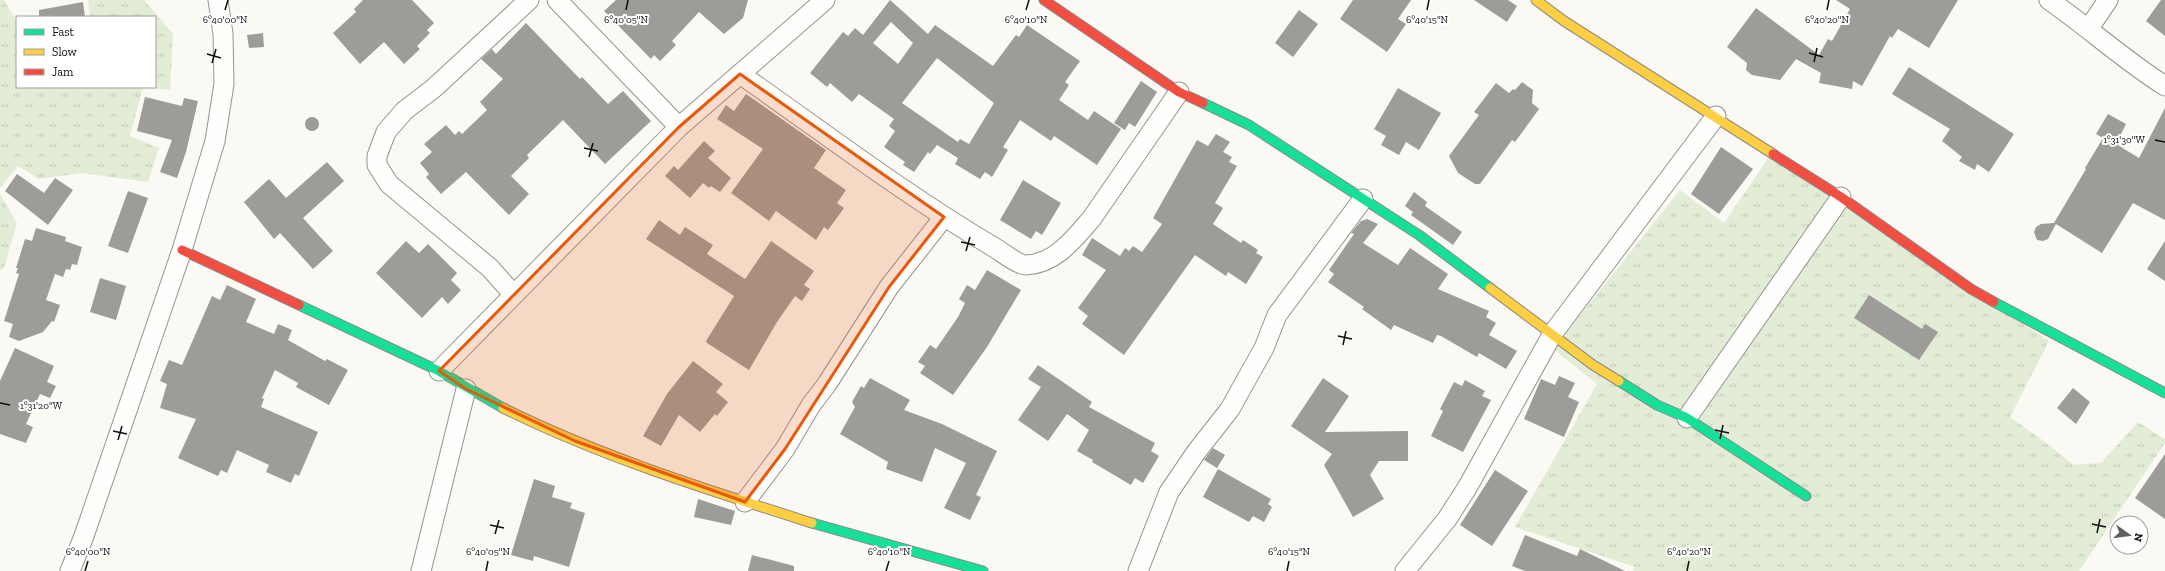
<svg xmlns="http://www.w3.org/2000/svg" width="2165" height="571" viewBox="0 0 2165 571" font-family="'Zilla Slab',serif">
  <defs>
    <pattern id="grass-tufts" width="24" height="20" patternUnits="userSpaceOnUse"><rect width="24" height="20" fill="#e3edd6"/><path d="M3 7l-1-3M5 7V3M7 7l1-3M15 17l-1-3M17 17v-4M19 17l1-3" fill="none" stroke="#c2cab6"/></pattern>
  </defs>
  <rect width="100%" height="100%" fill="#faf9f4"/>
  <!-- grass -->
  <path fill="url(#grass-tufts)" d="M0,0h4l13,22v65h126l-13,49 29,12 -11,34 -67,-9 -42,6 -21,-13 -18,22z
    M88,0h56l29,34 -3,56 -26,-3h11v-70h-65z
    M1771,154l278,187 -39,76 38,27 25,21 28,-2 37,-41 27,17v4l-86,128h-446l2,-4 -120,-40 82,-143 -44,-35 127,-159 44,33z
    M0,194l17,29 -13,45 -4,2z"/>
  <!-- building -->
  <path fill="#9e9c99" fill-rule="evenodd" d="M363,0h49l22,23 -7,7 3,3 -13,13 3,3 -16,15 -20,-22 -24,22 -27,-31 23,-21 -2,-3z
    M616,0h132l-5,18 -19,16 -25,-22 -27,29 4,4 -16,16 -6,-6 -3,4 -47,-48z
    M890,0l38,34 7,-9 58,41 23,-31 3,2 8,-12 53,36 -15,21 4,3 -10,15 29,20 6,-9 27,18 -24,36 -43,-29 -3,5 -31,-21 -17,27 5,3 -16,27 -7,-5 -5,7 -25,-15 3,-6 -21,-13 -7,9 -2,-2 -14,20 -11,-7 2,-3 -21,-15 11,-16 -6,-5 5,-7 -35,-25 -7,8 -22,-19 -3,4 -17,-14 33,-41 5,4 7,-8 8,7zM891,22l22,21 -15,21 -25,-21zM937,58l57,45 -25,41 -9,-5 -2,3 -56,-39z
    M1353,0h58l-13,19 8,5 -19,28 -47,-33z
    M1474,0h34l9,6 -10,16z
    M1836,0h122l-29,48 -31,-19 -6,9 -2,-2 -28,50 -9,-5 -1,8 -33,-6 2,-10 -25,-14 -16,21 -28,-5 -6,-5 1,-7 -20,-16 29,-39 63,47 9,-16 4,2 18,-32z
    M2161,0h4v36l-19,-15z
    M83,2l2,15h-46v-7z
    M1299,10l19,14 -25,33 -18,-14z
    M526,23l54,56 2,-2 26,27 15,-13 28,30 -46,43 -42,-44 -36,35 2,3 -18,18 18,18 -20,21 -43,-43 -25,22 -15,-17 3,-3 -9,-11 12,-11 -8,-8 22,-19 9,10 4,-4 3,3 25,-24 -7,-8 23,-23 -22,-20 11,-10 4,5z
    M263,33l1,14 -15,1 -2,-13z
    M1909,67l105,67 -25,38 -12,-8 -2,6 -16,-9 3,-4 -20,-16 8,-12 -58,-35z
    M1141,81l16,11 -22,35 -6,-4 -4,7 -11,-7z
    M1522,82l11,8 -1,13 7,6 -24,33 -3,-2 -32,44h-5l-17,-11 -9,-17 30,-41 -5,-3 22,-29 13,10 4,-4 2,1z
    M1398,88l43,25 -22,37 -13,-8 -7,13 -18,-10 5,-9 -12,-7z
    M746,94l80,56 -12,18 32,22 -9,13 7,5 -16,22 -4,-3 -8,13 -40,-29 -7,10 -38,-28 32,-44 -46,-30 9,-14 8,6z
    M145,97l37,9 2,-8 14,3 -12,51 -9,26 -17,-6 12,-32 -35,-9z
    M2165,108v112l-32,-17 -31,50 -46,-29 -8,15 -5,2 -6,-1 -3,-8 2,-5 5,-3 13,-1 32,-54 -1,-1 18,-30 -7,-4 12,-20 18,10 -10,20 23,14z
    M305 124a7 7 0 1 1 14 0a7 7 0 1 1-14 0Z
    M1216,134l14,8 -7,10 9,5 -3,5 8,4 -22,37 8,5 -10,16 28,19 2,-3 15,10 -2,3 7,4 -17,27 -18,-12 -2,4 -31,-21 -71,100 -42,-31 6,-8 -10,-8 28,-38 -24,-15 10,-17 28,18 5,-8 4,3 4,-5 9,6 20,-28 -9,-6 44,-78 11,6z
    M704,141l11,10 -7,7 23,20 -11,14 -9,-6 -2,2 -6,-5 -13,15 -25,-22 9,-10 4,4z
    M1721,147l32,22 -34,45 -28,-20z
    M327,162l17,19 -41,37 30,33 -20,18 -33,-36 -6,6 -30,-37 25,-23 17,19z
    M17,174l27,19 11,-15 18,12 -25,35 -43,-34z
    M1023,180l38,23 -19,32 -6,-4 -5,8 -31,-19z
    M128,191l20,7 -20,55 -20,-7z
    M1414,192l13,10 -2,4 37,26 -9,13 -42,-30 2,-3 -8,-6z
    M1367,219l11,5 -15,19 35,22 12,-17 38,26 -10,15 51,22 -3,6 10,6 -7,12 28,16 -11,18 -27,-16 -2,4 -36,-21 -4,-1 -4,8 -39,-18 -3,5 -29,-21 2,-2 -36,-25 6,-8 -5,-4 25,-36 -3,-1 10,-12z
    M659,220l21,15 5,-8 28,18 -6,9 38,25 26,-38 43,30 -10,14 6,4 -8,12 -7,-5 -18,26 -28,48 -42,-27 -1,-2 28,-45 -88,-57z
    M36,228l30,9 -1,4 17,6 -5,18 -5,-1 -2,6 -4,-1 -3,8 -8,-3 -9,26 14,5 -6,17 -2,-1 -9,11 -24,9 -10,-4 4,-13 -9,-3 15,-47 -3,-1 2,-5h-2l9,-29 7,2z
    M406,241l13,12 9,-9 29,29 -6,7 10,10 -13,14 -6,-7 -20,21 -46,-45z
    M2165,241v40l-18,-12z
    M987,270l34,20 -34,57 -34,48 -33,-22 5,-7 -7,-4 12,-17 6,4 22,-32 7,-14 -6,-4 8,-14 8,5z
    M100,278l26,8 -10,34 -26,-8z
    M227,285l29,14 -10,23 28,12 4,-10 14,6 -4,10 37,21 2,-2 21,11 -19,35 -33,-18 2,-4 -23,-13 -13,28 2,1 -3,8 57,25 -19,44 -4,-2 -4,9 -25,-11 3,-7 -32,-15 -10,23 -6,-3 -3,6 -40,-18 18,-39 -36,-11 7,-24 -7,-3 9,-21 13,5 30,-69 8,4z
    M1869,295l53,34 3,-5 13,8 -19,28 -65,-42z
    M15,348l39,18 -7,16 9,4 -6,12 -10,-4 -14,30 7,3 -7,16 -26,-9v-53z
    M693,361l30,23 -7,8 12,10 -11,14 -2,-2 -15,18 -21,-17 -18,31 -18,-10 24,-42z
    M1038,365l54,37 -3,5 66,36 -4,8 8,5 -16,27 -8,-5 -4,7 -39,-23 1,-2 -16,-9 12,-21 -22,-16 -19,27 -30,-21 23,-33 -13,-8z
    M1559,376l16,7 -7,14 11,5 -15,35 -40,-18 17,-40 14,6z
    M870,378l40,22 -6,10 38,14 55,27 -21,44 5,2 -11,23 -26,-12 22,-45 -31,-15 -13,34 -36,-13 2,-7 -48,-28 15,-27 -3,-5 9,-16 3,2z
    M1323,378l26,18 -24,36 83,-1v30h-29l-9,14 14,24 -31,18 -29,-52 8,-11 -41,-28z
    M1465,380l20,11 -3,5 9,4 -28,52 -32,-16 12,-25 -3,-2 14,-27 8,4z
    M2073,388l17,14 -14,22 -19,-16z
    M1213,448l12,7 -8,13 -13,-8z
    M2165,454v65l-30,-21z
    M1218,469l53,30 -3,5 4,3 -8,15 -11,-6 -4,6 -46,-25z
    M1495,470l33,21 -36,55 -32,-21z
    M534,479l21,7 -3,11 20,6 -2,5 15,5 -16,54 -35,-11 -1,5 -22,-6z
    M698,499l37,12 -4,14 -37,-8z
    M1525,535l52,21 3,-7 45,22h-100l-13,-5z
    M752,555l42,11v5h-46z"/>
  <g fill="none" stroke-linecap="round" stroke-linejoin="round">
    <defs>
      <path id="street" d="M557,0l122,127
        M2049,0c40,28 75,60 116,86
        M2089,28l19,-28
        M740,74c83,58 164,120 252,172 7,4 26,19 34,19 29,-1 48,-26 66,-47l87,-126
        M514,295l-24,-27 -101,-84 -12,-19v-9l9,-24 18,-21 30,-23 95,-88
        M439,371l240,-244 146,-127
        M1687,418l154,-221
        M745,502l40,-53 26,-44 16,-21 62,-97 55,-70
        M70,571l14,-35 98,-286 33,-109 9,-57 -1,-50 -5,-34
        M421,571l45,-182
        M1138,571l31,-79 28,-41 33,-42 34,-61 13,-33 86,-116
        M1405,571l42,-52 20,-31 86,-155 163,-217"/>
      <path id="fast" d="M1203,103l46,22 170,110 71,53
        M1994,302l171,91
        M299,305l140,66 64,37
        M1619,381l38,24 30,13 119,78
        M812,523l171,48"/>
      <path id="slow" d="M1536,0l28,21 209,133
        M1490,288l103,77 26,16
        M503,408c99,49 205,82 309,115"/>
      <path id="jam" d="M1044,0l135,92 24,11
        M1773,154l68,43 130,92 23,13
        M182,250l117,55"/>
    </defs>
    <!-- street casing -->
    <use href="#street" stroke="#949492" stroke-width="21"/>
    <!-- fast casing -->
    <use href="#fast" stroke="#8b8a88" stroke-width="11"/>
    <!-- slow casing -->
    <use href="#slow" stroke="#8b8a88" stroke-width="11"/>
    <!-- jam casing -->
    <use href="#jam" stroke="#8b8a88" stroke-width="11"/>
    <!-- street -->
    <use href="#street" stroke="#fefefd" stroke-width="19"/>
    <!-- fast -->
    <use href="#fast" stroke="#16e098" stroke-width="9"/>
    <!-- slow -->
    <use href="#slow" stroke="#ffcf43" stroke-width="9"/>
    <!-- jam -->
    <use href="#jam" stroke="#f24e42" stroke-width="9"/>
  </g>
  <!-- marked area -->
  <path fill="#e8590c" fill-opacity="0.2" stroke="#e8590c" stroke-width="3" stroke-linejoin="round" d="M740,74l204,143 -55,70 -104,162 -40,53 -170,-61 -109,-52 -27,-18 240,-244z"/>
  <!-- ticks -->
  <path fill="none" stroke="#0e0e0e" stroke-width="1.5" d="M225,10l3,-10M626,10l2,-10M1026,10l3,-10M1427,10l2,-10M1827,10l2,-10M1809,53l14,4M207,54l14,4M1814,62l3,-14M212,63l4,-14M2155,140l10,2M584,148l14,3M589,157l4,-14M961,242l14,3M966,251l4,-14M1338,336l14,3M1343,345l3,-14M0,403l10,2M1715,430l14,3M113,431l14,3M1720,439l3,-14M118,440l4,-14M2092,524l14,3M490,525l14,3M2097,533l3,-14M495,534l4,-14M85,571l3,-10M486,571l2,-10M886,571l3,-10M1287,571l2,-10M1687,571l2,-10"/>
  <g font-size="10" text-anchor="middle" fill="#0e0e0e" stroke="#fff" stroke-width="4" stroke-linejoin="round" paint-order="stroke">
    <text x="1427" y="23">6°40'15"N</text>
    <text x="225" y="23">6°40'00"N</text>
    <text x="626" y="23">6°40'05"N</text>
    <text x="1026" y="23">6°40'10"N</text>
    <text x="1827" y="23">6°40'20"N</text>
    <text x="2124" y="143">1°31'30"W</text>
    <text x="41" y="409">1°31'20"W</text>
    <text x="88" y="555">6°40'00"N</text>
    <text x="488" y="555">6°40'05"N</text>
    <text x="889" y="555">6°40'10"N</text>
    <text x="1289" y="555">6°40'15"N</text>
    <text x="1689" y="555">6°40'20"N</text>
  </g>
  <!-- legend -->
  <rect x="16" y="16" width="140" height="72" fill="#ffffff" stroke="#9f9f9f"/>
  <rect x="24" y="29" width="20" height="6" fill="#16e098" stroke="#9f9f9f"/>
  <text x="52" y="36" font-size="12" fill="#0e0e0e">Fast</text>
  <rect x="24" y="49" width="20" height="6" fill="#ffcf43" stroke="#9f9f9f"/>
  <text x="52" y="56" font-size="12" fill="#0e0e0e">Slow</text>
  <rect x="24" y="69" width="20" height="6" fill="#f24e42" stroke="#9f9f9f"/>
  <text x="52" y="76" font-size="12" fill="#0e0e0e">Jam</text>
  <!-- north arrow -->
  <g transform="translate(2129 535) rotate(104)"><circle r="19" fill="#ffffff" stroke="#9f9f9f"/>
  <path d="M0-3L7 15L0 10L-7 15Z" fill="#61605e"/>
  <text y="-6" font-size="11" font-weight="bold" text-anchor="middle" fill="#0e0e0e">N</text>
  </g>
</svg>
